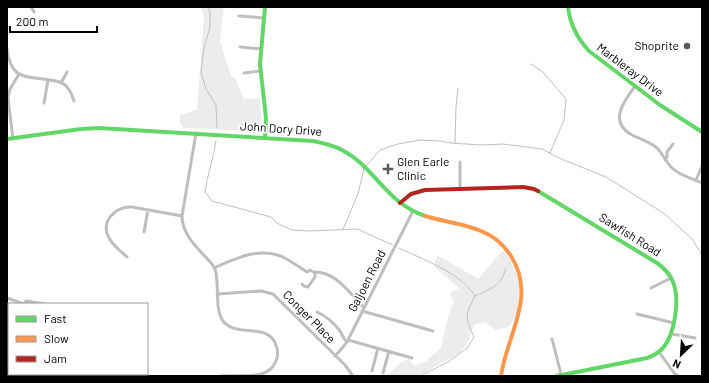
<svg xmlns="http://www.w3.org/2000/svg" width="709" height="383" viewBox="0 0 709 383" font-family="Barlow,sans-serif">
  <rect width="100%" height="100%" fill="#fff"/>
  <!-- green -->
  <path fill="#ececec" d="M201,7h23l-4,34 11,35 4,2 9,21 16,-1 2,32 -1,1 -77,-3c-4,-4 -5,-7 -4,-13l17,-5 7,-94z
    M503,250l6,8 10,22 -1,32 -9,15 -13,3 -11,-8 -11,3 -4,9v5l-10,14 -42,23h-31l12,-12 10,-5 5,7 12,-5 15,-13 8,-35 5,-10 -4,-10 9,-5 -25,-21 3,-12 41,24z"/>
  <g fill="none" stroke-linecap="round" stroke-linejoin="round">
    <!-- stream -->
    <path stroke="#bfbfbf" stroke-width="1" d="M208,7l2,5v15l-6,21 -3,25 5,16 10,16 1,23
      M531,64l12,8 23,27 -2,21 -14,33
      M216,141c-2,17 -9,34 -11,51l7,9 59,16 6,6 15,7 18,1 47,-2 36,16
      M455,143l1,-36 2,-19
      M367,165l13,-15 18,-6 22,-4 20,1 11,2 30,2 22,-1 39,5 17,9 47,19 59,37 27,25 10,16
      M343,229l15,-35 6,-25
      M399,248c23,11 62,25 76,48 -2,5 -6,10 -7,15 -3,8 3,19 6,26l-7,11 -19,14 -28,14
      M475,296c16,-7 26,-10 31,-28"/>
    <!-- street -->
    <path stroke="#bebebe" stroke-width="3" d="M31,7l3,5
      M239,16l25,2
      M240,47l21,2
      M7,49c4,31 17,27 43,31 7,1 13,2 17,7 4,4 5,9 7,14
      M244,73l16,-2
      M61,83l6,-11
      M635,86c-11,15 -27,36 -3,49 8,4 18,7 25,13 6,6 9,14 15,20 7,7 21,11 30,15
      M44,103l4,-23
      M196,133l-14,83c0,20 18,34 30,48l3,5c5,16 -1,39 8,52 13,17 45,1 53,24 2,5 2,11 0,16 -8,21 -38,13 -55,15
      M13,139l-5,-41 2,-9 9,-15
      M665,160l2,-3v-5l6,-8
      M460,162v27
      M696,180l6,-14
      M144,232l4,-22
      M127,257c-6,-6 -14,-11 -18,-19 -9,-16 6,-32 23,-31l50,9
      M214,268c22,-10 45,-21 69,-11 8,4 16,10 24,15l3,-2 5,3v4l-7,10 -4,-1 -2,-2
      M313,272c19,-1 31,14 42,26 3,4 5,7 9,9
      M651,288l20,-10
      M218,294l43,-3 12,3 72,71 8,11
      M7,298l17,6 2,-3 19,3
      M362,311l71,20
      M317,312c9,4 17,11 23,19 3,4 2,7 7,11
      M637,314l37,9
      M7,332l2,2
      M672,334l23,4
      M552,339l9,35
      M348,340l64,18
      M659,352l15,21 4,3
      M7,354h2
      M335,356l9,-10 4,-6 65,-129
      M372,371l6,-23
      M383,373l6,-22
      M22,374v2"/>
    <!-- fast -->
    <path stroke="#63d668" stroke-width="4" d="M265,7l-5,57 6,54 -1,20
      M568,7c2,18 9,31 21,44l71,54 42,27
      M7,139l74,-10 18,-1 214,13c10,2 20,4 29,9 33,17 44,53 83,66
      M538,191l119,72c7,5 13,11 16,19 7,17 2,52 -10,66 -5,5 -10,8 -16,10l-90,18"/>
    <!-- slow -->
    <path stroke="#ff974d" stroke-width="4" d="M425,216c19,6 38,7 56,15 13,5 23,14 30,25 26,41 -4,78 -10,120"/>
    <!-- jam -->
    <path stroke="#b3261e" stroke-width="4" d="M400,203l11,-9 14,-4 98,-3 11,2 4,2"/>
  </g>
  <!-- markers -->
  <g fill="#595959" stroke="#fff" stroke-width="1.5">
    <circle cx="687" cy="46" r="4"/>
    <path d="M386 163h4v4h4v4h-4v4h-4v-4h-4v-4h4z"/>
  </g>
  <g text-anchor="middle" stroke-width="3" stroke-linejoin="round" paint-order="stroke">
    <!-- poi labels -->
    <g font-size="12" fill="#000" stroke="#fff" text-anchor="end">
      <text x="679" y="50">Shoprite</text>
      <text x="397" y="166" text-anchor="start">Glen Earle<tspan x="397" dy="14">Clinic</tspan></text>
    </g>
    <!-- street labels -->
    <g font-size="12" fill="#000" stroke="#fff">
      <text transform="translate(630 70) rotate(37)" y="4">Marbleray Drive</text>
      <text transform="translate(281 129) rotate(4)" y="4">John Dory Drive</text>
      <text transform="translate(630 235) rotate(32)" y="4">Sawfish Road</text>
      <text transform="translate(367 281) rotate(-63)" y="4">Galjoen Road</text>
      <text transform="translate(309 317) rotate(45)" y="4">Conger Place</text>
    </g>
  </g>
  <!-- border -->
  <rect width="709" height="383" fill="none" stroke="#000000" stroke-width="16"/>
  <!-- legend -->
  <rect x="8" y="303" width="140" height="72" fill="#ffffff" stroke="#999999"/>
  <rect x="16" y="316" width="20" height="6" fill="#63d668" stroke="#999999"/>
  <text x="44" y="323" font-size="12" fill="#000000">Fast</text>
  <rect x="16" y="336" width="20" height="6" fill="#ff974d" stroke="#999999"/>
  <text x="44" y="343" font-size="12" fill="#000000">Slow</text>
  <rect x="16" y="356" width="20" height="6" fill="#b3261e" stroke="#999999"/>
  <text x="44" y="363" font-size="12" fill="#000000">Jam</text>
  <!-- north arrow -->
  <g transform="translate(681 355) rotate(205)" stroke="#ffffff" stroke-width="3" paint-order="stroke">
  <path d="M0-3L7 15L0 10L-7 15Z" fill="#000000"/>
  <text y="-6" font-size="11" font-weight="bold" text-anchor="middle" fill="#000000">N</text>
  </g>
  <!-- scale -->
  <path d="M10 26v6h87v-6" fill="none" stroke="#000000" stroke-width="2"/>
  <text x="16" y="26" font-size="12" fill="#000000" stroke="#ffffff" stroke-width="3" paint-order="stroke">200 m</text>
</svg>
